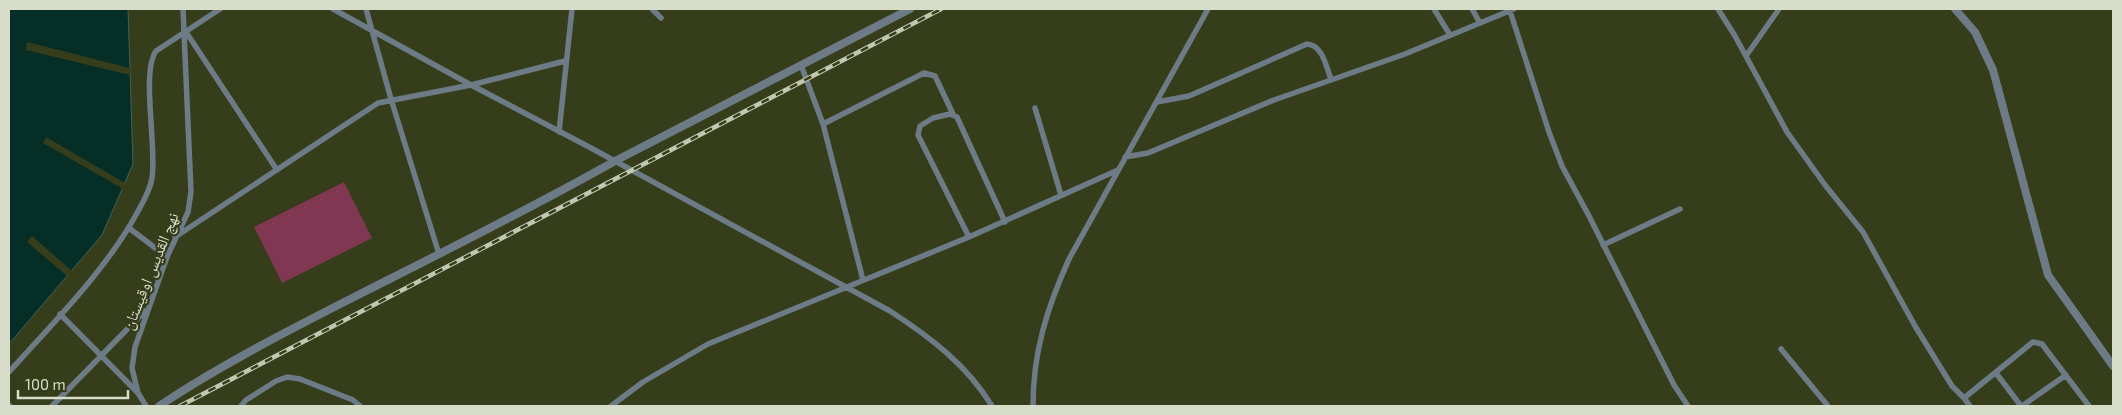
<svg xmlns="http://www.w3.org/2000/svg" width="2122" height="415" viewBox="0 0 2122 415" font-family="'Exo 2','Noto Naskh Arabic',sans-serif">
  <rect width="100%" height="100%" fill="#363d1b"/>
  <!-- grass -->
  <path fill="#803752" d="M344,182l28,56 -90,45 -28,-56z"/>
  <!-- water -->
  <path fill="#052e27" stroke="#446258" d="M9,9h119l5,155 -31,71 -93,109z"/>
  <!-- pier -->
  <path fill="#363d1b" d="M27,42l103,26v7l-104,-25z
    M46,137l79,46 -2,6 -80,-46z
    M32,236l40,35 -5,5 -40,-34z"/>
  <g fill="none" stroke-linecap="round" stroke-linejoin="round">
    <!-- minor -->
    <path stroke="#6c7b86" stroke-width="5.5" d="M333,9l138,76 120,63 299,163c40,26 77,54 102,95
      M366,9l25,90 48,155
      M652,9l9,9
      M1434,9l16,26
      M1472,9l8,14
      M1718,9l17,27 52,96 38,53 38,47 52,94 37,60 12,12
      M1510,11l39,121 13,34 27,50 85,169 14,21
      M186,32l91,138
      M1746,56l33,-47
      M801,65l22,59 40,156
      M1157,102l32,-6 118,-52c16,1 19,23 24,35
      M1035,108l26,87
      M823,124l101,-51 11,3 18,38
      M559,132l13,-123
      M1125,157l23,-4 126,-53 131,-46 109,-45
      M129,228l38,29
      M175,237l203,-134 93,-18 94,-24
      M969,237l-51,-102 2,-9 13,-8 17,-4 7,3 48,105
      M1603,245l77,-36
      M60,314l78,79 8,13
      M1781,349l47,57
      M9,372c43,-48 98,-103 128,-159 6,-11 13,-22 15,-35 5,-31 -11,-106 4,-127l64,-42
      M1996,373l25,33
      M138,393l-6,-25 3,-21 32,-90 21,-45 3,-20 -8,-183
      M9,405l1,1
      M52,406l93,-95
      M241,406l5,-6 30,-19 11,-4 13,2 53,21 7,6
      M611,406l32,-24 65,-38 261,-107 149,-67
      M1033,406c0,-54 14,-98 36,-147l139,-250
      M1970,406l-6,-8 69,-56 9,2 47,62
      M2022,406l44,-31"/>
    <!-- tertiary -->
    <path stroke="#6c7b86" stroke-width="8" d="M1955,9l20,23 18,38 55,205 65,91
      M159,406c65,-43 134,-78 203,-113 85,-43 170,-85 253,-132l295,-152"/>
    <defs>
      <path id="rail" d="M180,406l761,-397"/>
    </defs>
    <!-- rail casing -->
    <use href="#rail" stroke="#c1c7b1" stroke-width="4.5"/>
    <!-- rail -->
    <use href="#rail" stroke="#363d1b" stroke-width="2.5" stroke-dasharray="8" stroke-linecap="butt"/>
  </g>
  <g text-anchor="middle" stroke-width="4.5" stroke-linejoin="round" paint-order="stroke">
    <!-- street labels -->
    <g font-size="16" fill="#d7ddc9" stroke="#363d1b">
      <text transform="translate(150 271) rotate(-68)" y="6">نهج القديس اوقيستان</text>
    </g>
  </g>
  <!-- border -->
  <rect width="2122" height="415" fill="none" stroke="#d7ddc9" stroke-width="20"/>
  <!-- scale -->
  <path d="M18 390v8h110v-8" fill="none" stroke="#d7ddc9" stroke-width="2.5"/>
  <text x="25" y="390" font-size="15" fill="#d7ddc9" stroke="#363d1b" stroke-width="4" paint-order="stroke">100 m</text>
</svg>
